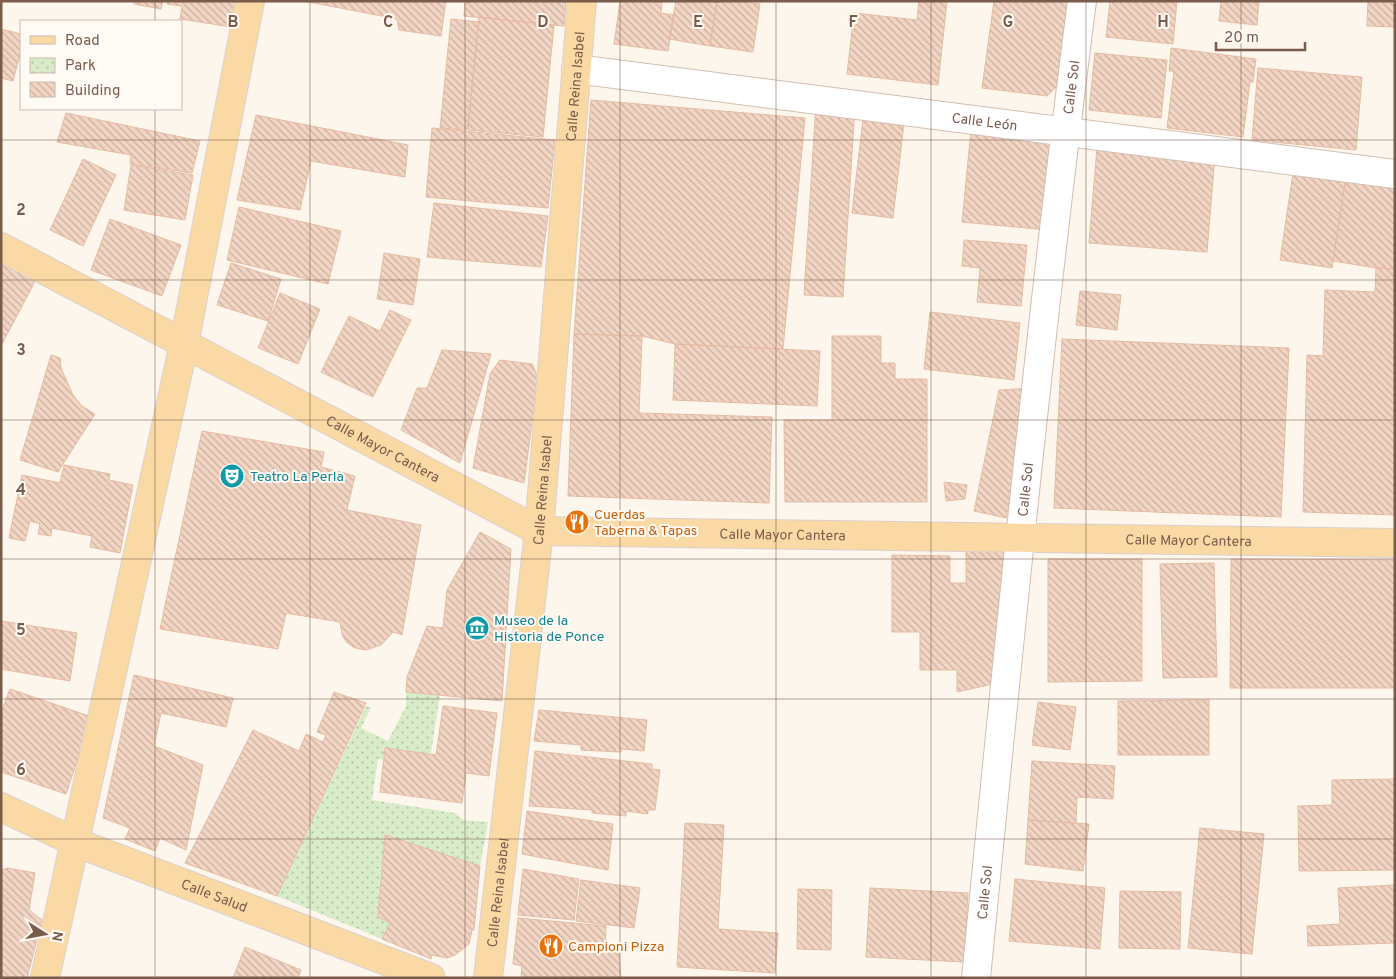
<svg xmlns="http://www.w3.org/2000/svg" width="1396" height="979" viewBox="0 0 1396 979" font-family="Overpass,sans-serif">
  <defs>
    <pattern id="park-dots" width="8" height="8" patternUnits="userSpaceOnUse" patternTransform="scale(1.25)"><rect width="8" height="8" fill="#d8ecc9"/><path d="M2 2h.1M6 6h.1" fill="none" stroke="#b4c2a5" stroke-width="1.8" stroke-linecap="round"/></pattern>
    <pattern id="building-back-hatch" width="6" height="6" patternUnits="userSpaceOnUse" patternTransform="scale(1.25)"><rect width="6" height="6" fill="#f3d5c3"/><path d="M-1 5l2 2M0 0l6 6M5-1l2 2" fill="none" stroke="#cab0a1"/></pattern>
  </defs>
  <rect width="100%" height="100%" fill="#fdf6ec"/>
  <!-- park -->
  <path fill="url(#park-dots)" d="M406,692l34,3 -11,70 -51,-6 -6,41 83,13 8,7 25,2 -8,44 -95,-31 -7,82 12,6 -8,16 -105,-43 89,-190 5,2 -10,20 27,13 18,-35z"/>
  <!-- building -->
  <path fill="url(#building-back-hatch)" stroke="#e6bba3" d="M134,1h29l-2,8 -27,-5z
    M168,1h74l-4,27 -58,-9 2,-13 -15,-2z
    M304,1h142l-5,35 -42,-6 -2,-11z
    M465,1h101l-2,25 -100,-10z
    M620,1h42l-1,12 13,2 -6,36 -54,-7z
    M676,1h41l-7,45 -41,-7z
    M717,1h34v2l9,1 -7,48 -43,-6z
    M919,1h28l-9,84 -91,-11 7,-61 63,7z
    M994,1h78l-10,81 -15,14 -65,-8z
    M1110,1h67l-4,43 -67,-7z
    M1221,1h38l-2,24 -38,-4z
    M1368,1h27v26l-28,-1z
    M479,17l75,8 -11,112 -75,-7z
    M451,19l28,3 -12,108 -27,-2z
    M1,29l20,5v24h-2l-6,23 -12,-3z
    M1171,48l85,11 -3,23h-3l-7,55 -76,-9 7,-57h-5z
    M1095,53l72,7 -6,58 -72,-8z
    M1258,68l104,9 -6,73 -104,-10z
    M591,100l214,18 -22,231 -108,-5 -33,-8 -68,-2z
    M816,104l39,2 -12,191 -39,-2z
    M864,110l41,4 -12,104 -41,-5z
    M66,113l134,28 -8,32 -62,-9 1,-9 -74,-13z
    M256,115l152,30 -3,32 -94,-16 -11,49 -63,-10z
    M972,120l84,18 -8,92 -86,-8z
    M432,128l123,12 -7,68 -122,-11z
    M1097,147l118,9 -8,96 -118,-9z
    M83,159l33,16 -33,71 -33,-16z
    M131,165l62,10 -8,45 -61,-10z
    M1293,173l52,9 -13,86 -52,-8z
    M1345,182l50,3v84l-19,-1 -43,-7z
    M434,203l114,13 -7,51 -114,-10z
    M239,207l102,24 -13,53 -101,-24z
    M110,219l71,26 -19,51 -71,-26z
    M964,240l63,5 -6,61 -44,-4 3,-34 -18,-2z
    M384,253l36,6 -7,46 -36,-6z
    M1,255l38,19 -38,72z
    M231,263l50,16 -13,42 -51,-16z
    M1376,268l19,1v246l-92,-3 4,-157 16,1 2,-66 50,2z
    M1080,291l41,4 -4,35 -41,-5z
    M280,293l40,16 -22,55 -40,-16z
    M390,310l21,10 -38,77 -52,-25 28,-56 31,15z
    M930,312l90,11 -6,57 -90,-11z
    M574,334l68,2 -3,77 133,4 -3,86 -201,-7z
    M832,336h49v27h14v16h32v123h-142l-1,-82h48z
    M1062,339l227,9 -8,169 -227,-9z
    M675,344l145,7 -3,55 -144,-6z
    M442,350l49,4 -31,109 -59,-33 16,-42h10z
    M51,355l9,3 1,10 12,27 9,11 13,8 -37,58 -38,-12z
    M500,360l32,4 6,13 -14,106 -51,-15 17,-94z
    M1033,388l-27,130 -32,-7 25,-121z
    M202,431l122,21 -3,15 34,9 -8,34 74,15 -19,110 -9,-3 -12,13 -15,5 -11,-2 -9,-6 -4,-8 -2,-12 -54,-9 -8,36 -118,-20z
    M64,465l46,9 -1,6 24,5 -13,68 -30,-6 2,-11 -40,-8 -1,8 -13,-2 2,-10 -10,-3 -5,20 -16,-3 13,-63 38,8z
    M944,482l23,3 -2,14 -19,2z
    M480,532l31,17 -9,152 -96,-9 1,-15 20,-51 16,2 4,-38z
    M966,551h46l-10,131 -45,10v-22h-37v-38h-28v-77l58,1v27h16z
    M1048,559h94v122l-94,1z
    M1231,559l164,1v128h-165z
    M1214,563l3,114 -54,1 -3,-114z
    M1,621l76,12 -7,48 -69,-12z
    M134,675l99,23 -7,29 -65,-14 -7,33 49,19 -17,85 -26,-12 -5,13 -30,-12 5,-11 -27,-10z
    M10,689l82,28 -26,77 -65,-22v-59z
    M334,692l32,11 -89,193 -92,-33 68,-133 46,21 7,-17 17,8 3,-7 -9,-3z
    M1209,700v55h-91v-54z
    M1038,702l38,5 -6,43 -38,-5z
    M443,706l54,7 -8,63 -23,-3 -4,30 -82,-11 5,-44 51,7z
    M539,710l108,10 -3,31 -23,-2v3l-40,-2v-5l-47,-4z
    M535,751l117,13v5l8,1 -5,40h-7v4l-22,-3v5l-34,-3v-3l-63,-4z
    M1032,761l83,5 -2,33 -36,-2 -1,26 -48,-3z
    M1395,779v91l-96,1 -1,-65 34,-1v-25z
    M527,811l86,13 -5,46 -86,-16z
    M1028,820l61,4 -6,47 -58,-7z
    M685,823l39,2 -6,104 60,4 -3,40 -98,-6z
    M1200,828l64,6 -12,120 -64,-6z
    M385,835l95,31 -6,64h-2l-3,14 -14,11 -8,3 -15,-3 -1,4 -49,-20 8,-16 -12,-6z
    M8,868l27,5 -6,37 13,10 -15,58h-26v-108z
    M523,869l56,10 -5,41 -56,-5z
    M1015,879l90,9 -5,61 -91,-8z
    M581,880l59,8 -6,40 -58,-7z
    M1395,885v58l-87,3 -1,-20 33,-2 -2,-36z
    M870,888l98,5 -4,69 -98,-5z
    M798,889l34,1 -1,60 -34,-1z
    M1120,891l61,1 -1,57 -61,-1z
    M518,918l88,8 -1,26h14l2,26h-97l-3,-3 1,-9 -9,-2z
    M245,947l56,23 -3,8h-65z"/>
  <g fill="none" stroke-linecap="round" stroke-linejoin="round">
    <defs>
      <g id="street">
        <path id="s1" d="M576,69l819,105"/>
        <path id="s2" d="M976,978c32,-326 64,-652 106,-977"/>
      </g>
      <g id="primary">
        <path id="s3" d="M1,247l538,284 856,12"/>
        <path id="s4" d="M1,807l74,35 356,136"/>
        <path d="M45,978l139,-634 66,-343"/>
        <path id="s5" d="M488,978l51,-447 43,-530"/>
      </g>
    </defs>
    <!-- street casing -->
    <use href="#street" stroke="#d1beb0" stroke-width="30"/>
    <!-- primary casing -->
    <use href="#primary" stroke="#dad1cd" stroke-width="30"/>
    <!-- street -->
    <use href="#street" stroke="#fff" stroke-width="28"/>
    <!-- primary -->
    <use href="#primary" stroke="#fbd9a5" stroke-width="28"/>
  </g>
  <!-- grid -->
  <path fill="none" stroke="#7a5c4d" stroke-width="1" stroke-opacity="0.55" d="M155,1v20M310,1v977M465,1v977M620,1v977M776,1v977M931,1v977M1086,1v977M1241,1v977M155,109v869M1,140h1394M1,280h1394M1,420h1394M1,559h1394M1,699h1394M1,839h1394"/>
  <!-- icons -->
  <defs>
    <symbol id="theatre-disc" viewBox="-11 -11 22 22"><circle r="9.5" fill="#0f9aa8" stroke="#fffaf3"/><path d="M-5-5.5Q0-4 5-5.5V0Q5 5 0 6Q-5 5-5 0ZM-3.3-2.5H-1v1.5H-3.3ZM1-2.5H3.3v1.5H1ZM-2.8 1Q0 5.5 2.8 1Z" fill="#fff"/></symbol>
    <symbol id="restaurant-disc" viewBox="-11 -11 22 22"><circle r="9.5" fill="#e8710a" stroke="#fffaf3"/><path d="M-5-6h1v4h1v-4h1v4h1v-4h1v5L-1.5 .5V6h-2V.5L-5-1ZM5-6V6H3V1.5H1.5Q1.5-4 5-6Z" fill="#fff"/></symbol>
    <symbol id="museum-disc" viewBox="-11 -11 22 22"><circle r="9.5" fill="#0f9aa8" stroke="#fffaf3"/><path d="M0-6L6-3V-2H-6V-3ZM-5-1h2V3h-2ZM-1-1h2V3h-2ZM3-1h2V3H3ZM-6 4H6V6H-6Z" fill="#fff"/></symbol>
  </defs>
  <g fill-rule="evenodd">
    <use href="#theatre-disc" x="218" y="462" width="28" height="28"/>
    <use href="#restaurant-disc" x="563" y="508" width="28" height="28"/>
    <use href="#museum-disc" x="463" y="614" width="28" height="28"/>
    <use href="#restaurant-disc" x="537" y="932" width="28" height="28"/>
  </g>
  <g text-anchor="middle" stroke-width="4" stroke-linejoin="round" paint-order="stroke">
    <!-- street labels -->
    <g font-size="14" fill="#7a5c4d" stroke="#fffaf3">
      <text dy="5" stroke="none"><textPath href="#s5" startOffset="896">Calle Reina Isabel</textPath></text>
      <text dy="5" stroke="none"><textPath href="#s2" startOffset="896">Calle Sol</textPath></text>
      <text dy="5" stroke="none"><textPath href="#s1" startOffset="412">Calle León</textPath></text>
      <text dy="5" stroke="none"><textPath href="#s3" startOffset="432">Calle Mayor Cantera</textPath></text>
      <text dy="5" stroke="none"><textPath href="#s2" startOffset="491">Calle Sol</textPath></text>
      <text dy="5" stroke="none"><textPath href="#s5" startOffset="491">Calle Reina Isabel</textPath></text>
      <text dy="5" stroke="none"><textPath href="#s3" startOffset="852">Calle Mayor Cantera</textPath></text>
      <text dy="5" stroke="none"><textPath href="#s3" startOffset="1258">Calle Mayor Cantera</textPath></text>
      <text dy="5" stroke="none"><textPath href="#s2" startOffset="86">Calle Sol</textPath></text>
      <text dy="5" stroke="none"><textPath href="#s5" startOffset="86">Calle Reina Isabel</textPath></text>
      <text dy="5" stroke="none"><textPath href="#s4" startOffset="231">Calle Salud</textPath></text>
    </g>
    <!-- culture labels -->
    <g font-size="14" fill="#0d838f" stroke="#fffaf3" text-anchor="start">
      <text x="250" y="481">Teatro La Perla</text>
      <text x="494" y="625">Museo de la<tspan x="494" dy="16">Historia de Ponce</tspan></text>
    </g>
    <!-- food labels -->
    <g font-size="14" fill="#c56008" stroke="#fffaf3" text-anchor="start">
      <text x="594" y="519">Cuerdas<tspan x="594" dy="16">Taberna &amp; Tapas</tspan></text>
      <text x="568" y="951">Campioni Pizza</text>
    </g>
  </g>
  <g font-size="16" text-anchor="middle" font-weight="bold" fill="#7a5c4d" stroke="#fffaf3" stroke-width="4" stroke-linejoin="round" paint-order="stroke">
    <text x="233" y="27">B</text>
    <text x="388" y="27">C</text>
    <text x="543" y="27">D</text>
    <text x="698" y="27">E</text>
    <text x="853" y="27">F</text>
    <text x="1008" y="27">G</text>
    <text x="1163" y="27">H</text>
    <text x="21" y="215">2</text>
    <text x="21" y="355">3</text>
    <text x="21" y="495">4</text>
    <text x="21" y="635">5</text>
    <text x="21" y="775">6</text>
  </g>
  <!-- border -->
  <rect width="1396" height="979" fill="none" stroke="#7a5c4d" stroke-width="5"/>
  <!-- legend -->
  <rect x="20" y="20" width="162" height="90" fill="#fffaf3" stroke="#cabbb1"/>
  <rect x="30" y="36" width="25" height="8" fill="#fbd9a5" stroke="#cabbb1"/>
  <text x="65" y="45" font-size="15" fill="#7a5c4d">Road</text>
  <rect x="30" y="58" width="25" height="15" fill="url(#park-dots)" stroke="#cabbb1"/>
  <text x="65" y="70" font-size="15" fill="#7a5c4d">Park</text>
  <rect x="30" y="82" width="25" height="15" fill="url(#building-back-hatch)" stroke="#cabbb1"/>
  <text x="65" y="95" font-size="15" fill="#7a5c4d">Building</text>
  <!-- north arrow -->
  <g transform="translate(45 934) rotate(101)" stroke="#fffaf3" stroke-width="4" paint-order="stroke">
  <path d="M0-4L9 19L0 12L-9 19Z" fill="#7a5c4d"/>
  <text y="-8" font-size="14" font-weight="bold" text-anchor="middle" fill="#7a5c4d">N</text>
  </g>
  <!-- scale -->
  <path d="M1216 42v8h89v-8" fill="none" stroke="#7a5c4d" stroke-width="2.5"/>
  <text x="1224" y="42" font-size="15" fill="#7a5c4d" stroke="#fffaf3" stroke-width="4" paint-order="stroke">20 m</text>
</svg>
